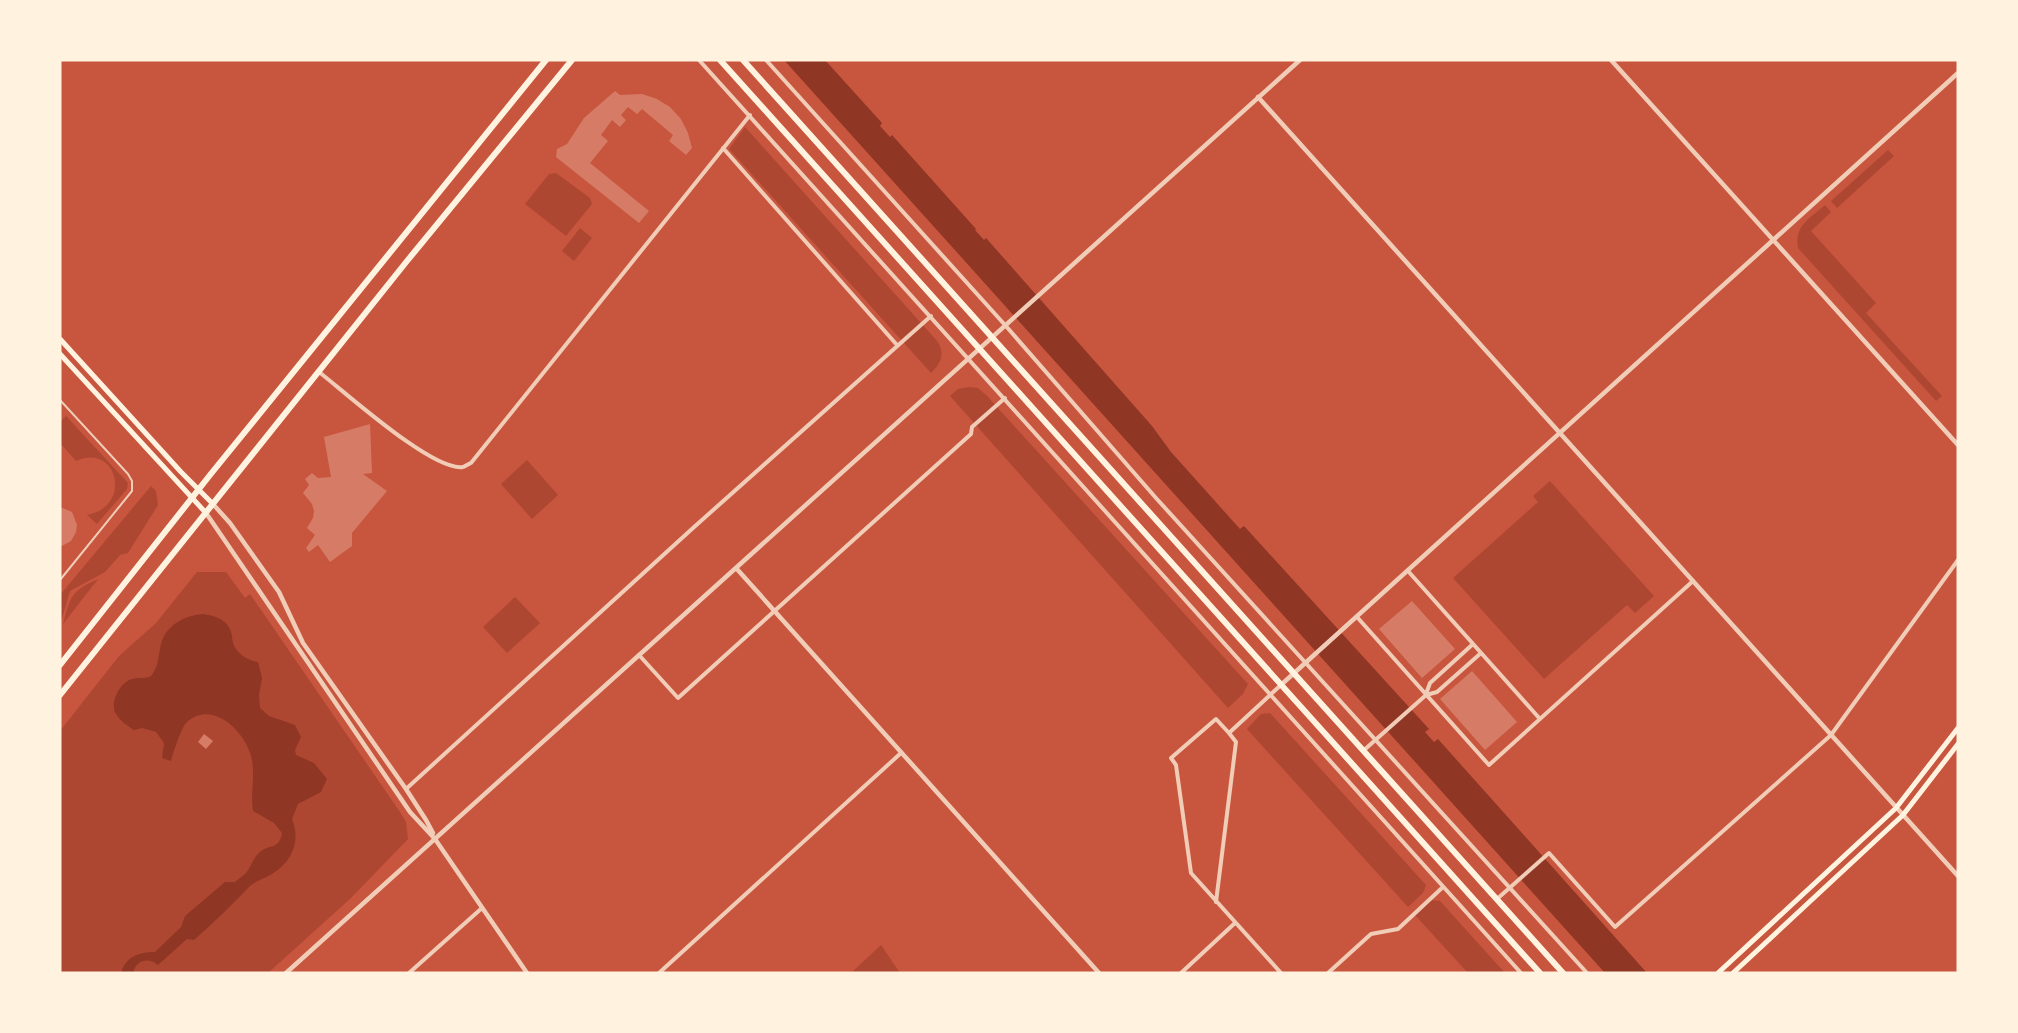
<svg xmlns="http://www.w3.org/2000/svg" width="2018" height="1033" viewBox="0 0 2018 1033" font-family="'Roboto Condensed',sans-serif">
  <rect width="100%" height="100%" fill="#c8553d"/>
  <!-- green -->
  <path fill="#ae4732" d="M745,127l193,215c7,13 3,21 -7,31l-202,-224z
    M1888,150l6,6 -57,52 -6,-7z
    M556,173l34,25 2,6 -26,32 -41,-32 24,-30z
    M1825,205l6,7 -20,19 65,72 -10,10 76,83 -6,5 -138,-153c-4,-22 11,-29 27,-43z
    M580,228l12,10 -18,23 -12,-10z
    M969,387l9,1 9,8 261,288 -5,10 -15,14 -278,-312 8,-7z
    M66,416l62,67 -1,6 -30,35 -10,-9c46,-8 31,-73 -11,-54l-16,-18v-21z
    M527,460l31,35 -26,24 -31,-35z
    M1550,481l104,115 -19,17 -8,-8 -83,74 -91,-101 85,-76 -5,-6z
    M151,486l5,5 2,14 -30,48 -8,2 -15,17 -35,19 -10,34v-30z
    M197,572h29l19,26 5,-4 150,218 6,10 2,17 -57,59 -83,75h-208v-242l59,-75 37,-33z
    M98,579l-35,45c7,-27 8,-33 35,-45z
    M515,597l25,26 -33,30 -24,-26z
    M1270,713l156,172 -3,8 -15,14 -161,-178 14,-15z
    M1430,900l10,1 65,72h-37l-54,-59z
    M881,945l19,28h-49z"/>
  <!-- water -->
  <path fill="#8f3625" d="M784,60h41l57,63 -2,3 10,11 2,-2 84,94 -1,1 9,10 2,-2 166,188 19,26 69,77 4,-3 185,203 -4,3 9,10 4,-3 209,234h-42z
    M202,614c10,1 23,4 28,15 2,4 2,9 3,14 3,10 15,18 25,19l4,16 -3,17 1,13 9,8 26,9 6,12 -6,13 1,5 18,8 13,16 -6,13 -23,12 -6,15c9,22 0,43 -20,55 -8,5 -18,7 -24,14 -17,18 -35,35 -54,52l-7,-1 -29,26c-10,-8 -22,-5 -25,8h-12c5,-16 17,-21 34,-21l26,-25 4,-11 40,-34h10c3,-3 8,-6 11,-9 5,-6 7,-15 13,-20 10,-10 20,-2 23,-20l-8,-10 -21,-12c-3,-18 3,-37 -2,-55 -7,-26 -40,-57 -65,-33 -5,6 -13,30 -15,38l-9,-3 2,-15 -8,-11 -14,-4 -8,2c-6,-4 -14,-9 -18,-16 -7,-11 4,-32 16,-35 7,-2 13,0 19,-3 8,-10 7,-20 10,-32 5,-19 23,-28 41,-30z"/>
  <!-- building -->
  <path fill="#d67c66" d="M615,91l5,4 22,-1 15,5 13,8 11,12 7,14 4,15 -6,7 -17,-14 4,-6 -31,-26 -5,5 -9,-7 -7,8 5,5 -6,7 -8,-7 -11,15 7,6 -18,22 59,48 -10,12 -83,-66 1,-8 10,-5 17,-26z
    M370,424l2,49 -9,1 24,17 -35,42v13l-22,16 -12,-17 -9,7 -3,-4 9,-13 -8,-7 6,-10 1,-7 -2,-7 -9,-11 6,-8 -4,-6 7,-6 6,5 13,-1 -7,-40z
    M60,507l12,5 5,13 -1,7 -5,9 -9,5 -2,-2z
    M1412,601l43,48 -33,29 -43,-49z
    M1472,671l45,51 -32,28 -45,-51z
    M204,734l9,7 -7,8 -8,-7z"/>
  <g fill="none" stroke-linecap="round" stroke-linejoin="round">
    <!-- service -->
    <path stroke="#f1ccb7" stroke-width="2" d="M60,400l68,74 4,7v10l-72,89"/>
    <!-- minor -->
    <path stroke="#f1ccb7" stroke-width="4" d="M699,60l822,913
      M766,60l239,265 151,173 431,475
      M723,148l174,197
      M319,372c26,20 114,100 144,95 1,0 7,-4 8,-4l279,-348
      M1408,571l132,148
      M1357,617l132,148 204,-184
      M639,655l39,43 293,-264 1,-7 33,-29
      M1426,694l4,-11 43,-39
      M1363,751l63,-56 11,-3 44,-39
      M406,789l287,-261 238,-212
      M1497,899l52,-46 66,74 216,-192 127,-175
      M1216,902l20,-160 -7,-9
      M409,973l73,-65
      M659,973l242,-220
      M1181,973l54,-50
      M1281,973l-90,-100 -15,-108 -5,-7 45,-39 13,14 53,-49
      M1328,973l43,-39 27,-5 45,-42"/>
    <!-- tertiary -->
    <path stroke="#f1ccb7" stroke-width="4.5" d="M1611,60l347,385
      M1258,97l700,779
      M212,503l18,20 49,69 24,51 103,146 20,31 7,13
      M206,513l204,299 25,27 92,134
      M736,568l363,405
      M1282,684l676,-611
      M286,973l1014,-913"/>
    <!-- secondary -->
    <path stroke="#fff3e0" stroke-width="5" d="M60,339l121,133 31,31
      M60,354l146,159
      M1718,973l178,-165 62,-80
      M1733,973l170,-158 55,-71"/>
    <!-- primary -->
    <path stroke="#fff3e0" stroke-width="6" d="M720,60l820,913
      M743,60l820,913
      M60,665l150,-190 336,-415
      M60,695l347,-434 165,-201"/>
  </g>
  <!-- border -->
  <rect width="2018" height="1033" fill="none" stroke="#fff3e0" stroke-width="123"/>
</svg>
